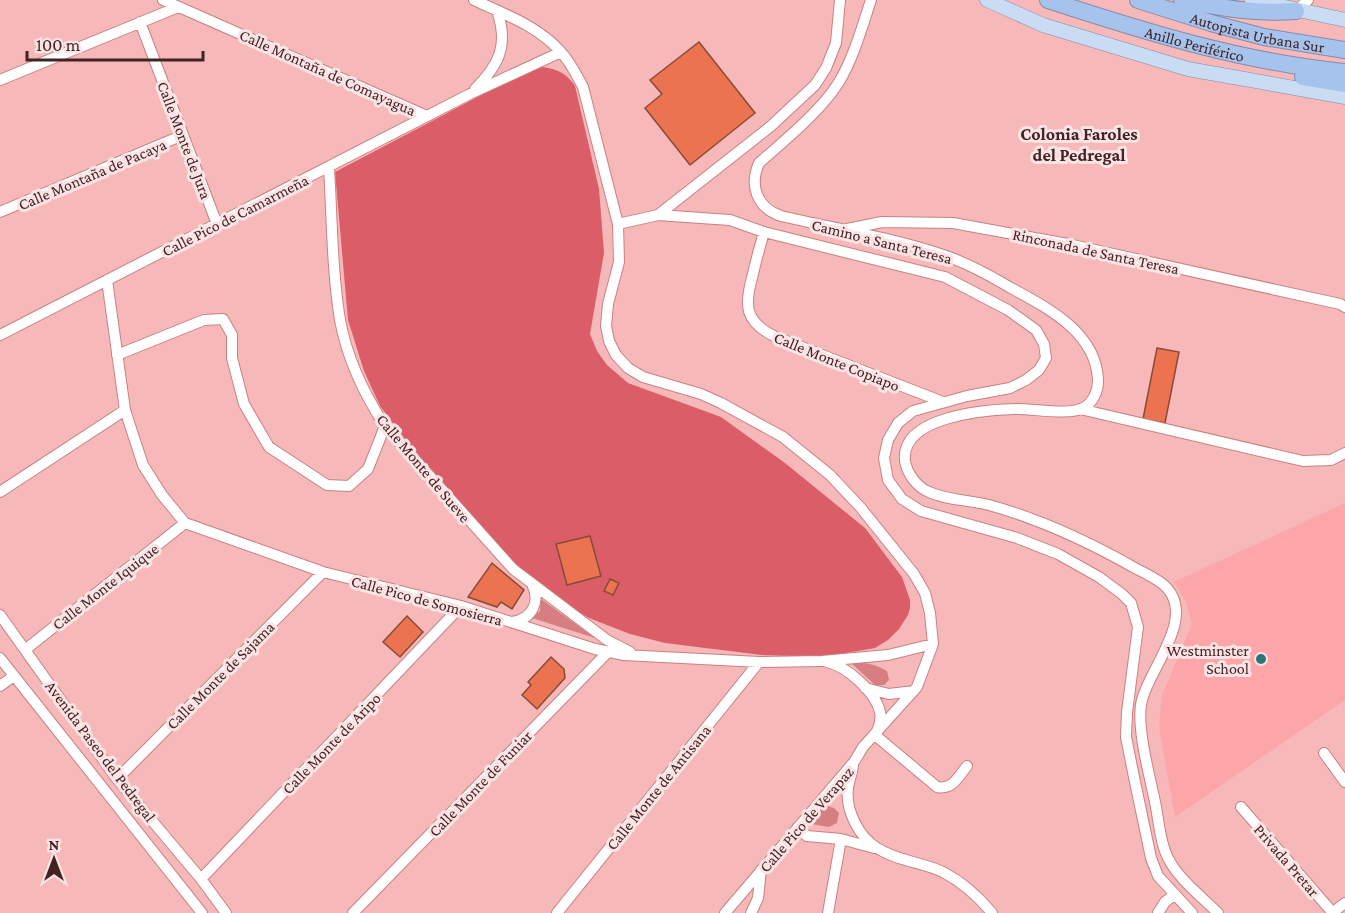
<svg xmlns="http://www.w3.org/2000/svg" width="1345" height="913" viewBox="0 0 1345 913" font-family="'Crimson Pro',serif">
  <rect width="100%" height="100%" fill="#f7b8b9"/>
  <!-- built -->
  <path fill="#fca6a9" d="M1345,503v197l-170,117 -16,-90 3,-32 30,-71 -6,-23 -12,-19z"/>
  <!-- green -->
  <path fill="#d67e82" d="M541,599l54,39 -63,-20 8,-7z
    M851,663c14,-1 24,1 36,8l2,9 -5,5h-9z
    M827,806l7,2 5,5 -2,10 -8,4 -18,-3 10,-15z"/>
  <!-- forest -->
  <path fill="#db5d68" d="M543,67c15,2 24,7 32,19l24,103 5,64 -14,81 7,17 10,14 21,18 93,34 64,46 80,65 37,49 8,23v8l-2,7 -9,14 -11,11 -13,8 -52,9 -61,-2 -97,-12 -35,-9 -41,-16 -21,-12 -52,-41 -96,-106 -40,-53 -16,-35 -16,-51 -13,-148 194,-102z"/>
  <!-- building -->
  <path fill="#ec734f" stroke="#894a37" stroke-width="1.5" d="M699,42l56,71 -65,52 -45,-57 17,-14 -12,-14z
    M1157,348l22,4 -14,71 -22,-4z
    M590,536l11,40 -34,9 -11,-41z
    M492,563l32,27 -12,19 -11,-7 -4,5 -29,-10z
    M610,579l9,4 -6,12 -9,-4z
    M407,616l16,16 -23,25 -17,-15z
    M551,657l13,12 1,9 -28,31 -15,-14 9,-10 -3,-3z"/>
  <g fill="none" stroke-linecap="round" stroke-linejoin="round">
    <defs>
      <path id="minor" d="M163,0l264,116
        M474,0c30,14 64,26 86,51 10,10 16,23 23,36l35,137 1,38 -11,42 -2,22 3,15 7,14 12,13 15,9 58,17 20,9 62,34 47,38 31,33 53,66 11,19 5,20 3,31 -16,43 -54,60 -9,15 -129,151
        M871,0c-9,27 -17,57 -32,82 -17,28 -55,59 -80,81 -10,23 -2,45 22,53 56,13 114,22 168,41 22,8 42,19 62,31 37,20 86,45 87,93 0,10 -5,22 -15,27 -15,8 -51,0 -69,1 -31,1 -114,8 -109,52 2,12 11,25 22,30 18,9 42,9 62,14 51,14 100,37 146,63 11,6 24,11 32,20 28,31 -17,80 -25,112 -7,25 9,80 14,107 3,16 4,34 11,49 10,22 34,40 51,57
        M1296,11l12,-11
        M140,22l77,202
        M0,80l178,-73
        M475,89c24,-24 34,-44 22,-78
        M329,167c3,51 3,103 11,153 7,38 24,74 45,106l128,143 94,71 23,12
        M0,212l183,-77
        M658,215l113,-89 44,-41 11,-17 10,-25 4,-43
        M618,224l40,-9 72,5 34,12 181,45 63,33 28,20 8,14 2,14 -7,12 -13,10 -16,8 -43,8 -54,15 -15,12 -10,17 -4,18 4,22 14,19 19,12 96,27 41,16 41,23 23,17 9,9 7,24 -11,85 -1,25 9,45 16,76 7,18 34,37
        M847,229l35,-7 71,1 115,21 272,60 5,3
        M764,232c-4,14 -8,28 -11,42 -9,31 -9,48 23,63l167,65
        M107,280l18,130 18,55 19,30 23,28 138,49 138,34 134,43 29,6 135,7 63,-1 66,-6 45,-11
        M0,335l470,-241 91,-42
        M117,355l87,-35 19,-1 9,16v23l12,46 25,43 58,38 22,1 19,-17 17,-43
        M1080,409l223,52 28,-1 14,-7
        M0,492l125,-82
        M0,615l117,164 84,100 25,34
        M512,622c20,-3 29,-20 20,-38
        M26,649l159,-126
        M0,658l202,255
        M827,662c19,4 49,30 53,50 2,9 -1,16 -5,23l62,52c16,3 21,-10 30,-21
        M0,686l14,-10
        M865,688l24,6 25,-3
        M1324,753l21,29
        M853,766c-1,7 -4,15 -5,22 -3,22 11,49 29,60 20,13 45,14 66,24 19,10 35,24 49,41
        M117,779l206,-207
        M1241,807l92,106
        M797,828l10,8 34,3 33,9
        M201,879l260,-273
        M353,913l255,-261
        M557,913l202,-251
        M751,913l7,-15 3,-28
        M828,913l13,-74
        M1158,913l7,-11 9,-7
        M1332,913l13,-10"/>
      <path id="major" d="M987,0l56,25 145,44 157,28
        M1252,0l93,20"/>
      <g id="highway">
        <path id="s1" d="M1048,0c97,32 195,62 297,72"/>
        <path id="s2" d="M1138,0l73,23 53,14 81,13"/>
        <path d="M1182,0c39,8 74,14 114,11"/>
        <path d="M1303,77l42,7"/>
      </g>
    </defs>
    <!-- minor casing -->
    <use href="#minor" stroke="#c98082" stroke-width="12"/>
    <!-- major casing -->
    <use href="#major" stroke="#838ba7" stroke-width="15"/>
    <!-- highway casing -->
    <use href="#highway" stroke="#838ba7" stroke-width="18"/>
    <!-- minor -->
    <use href="#minor" stroke="#fff" stroke-width="10"/>
    <!-- major -->
    <use href="#major" stroke="#cadbf4" stroke-width="14"/>
    <!-- highway -->
    <use href="#highway" stroke="#a6c3ed" stroke-width="16"/>
  </g>
  <!-- markers -->
  <circle fill="#2b7577" stroke="#fde4e4" stroke-width="2" cx="1261" cy="659" r="6"/>
  <g text-anchor="middle" stroke-width="6" stroke-linejoin="round" paint-order="stroke">
    <!-- street labels -->
    <g font-size="16" fill="#412324" stroke="#fde4e4">
      <text dy="6" stroke="none"><textPath href="#s2" startOffset="124">Autopista Urbana Sur</textPath></text>
      <text dy="6" stroke="none"><textPath href="#s1" startOffset="153">Anillo Periférico</textPath></text>
      <text transform="translate(328 72) rotate(24)" y="6">Calle Montaña de Comayagua</text>
      <text transform="translate(185 140) rotate(69)" y="6">Calle Monte de Jura</text>
      <text transform="translate(92 174) rotate(-23)" y="6">Calle Montaña de Pacaya</text>
      <text transform="translate(235 215) rotate(-27)" y="6">Calle Pico de Camarmeña</text>
      <text transform="translate(882 241) rotate(14)" y="6">Camino a Santa Teresa</text>
      <text transform="translate(1096 251) rotate(12)" y="6">Rinconada de Santa Teresa</text>
      <text transform="translate(837 361) rotate(22)" y="6">Calle Monte Copiapo</text>
      <text transform="translate(424 468) rotate(50)" y="6">Calle Monte de Sueve</text>
      <text transform="translate(105 586) rotate(-38)" y="6">Calle Monte Iquique</text>
      <text transform="translate(427 600) rotate(15)" y="6">Calle Pico de Somosierra</text>
      <text transform="translate(220 675) rotate(-45)" y="6">Calle Monte de Sajama</text>
      <text transform="translate(331 743) rotate(-46)" y="6">Calle Monte de Aripo</text>
      <text transform="translate(101 751) rotate(53)" y="6">Avenida Paseo del Pedregal</text>
      <text transform="translate(480 783) rotate(-46)" y="6">Calle Monte de Funiar</text>
      <text transform="translate(658 787) rotate(-51)" y="6">Calle Monte de Antisana</text>
      <text transform="translate(806 819) rotate(-49)" y="6">Calle Pico de Verapaz</text>
      <text transform="translate(1287 860) rotate(49)" y="6">Privada Pretar</text>
    </g>
    <!-- poi labels -->
    <g font-size="16" fill="#412324" stroke="#fde4e4" text-anchor="end">
      <text x="1249" y="656">Westminster<tspan x="1249" dy="18">School</tspan></text>
    </g>
    <!-- neighbourhood labels -->
    <g font-size="18" font-weight="bold" fill="#412324" stroke="#fde4e4">
      <text x="1079" y="140">Colonia Faroles<tspan x="1079" dy="21">del Pedregal</tspan></text>
    </g>
  </g>
  <!-- north arrow -->
  <g transform="translate(54 859)" stroke="#fde4e4" stroke-width="4.5" paint-order="stroke">
  <path d="M0-4.5L10 22L0 15L-10 22Z" fill="#412324"/>
  <text y="-9" font-size="16" font-weight="bold" text-anchor="middle" fill="#412324">N</text>
  </g>
  <!-- scale -->
  <path d="M27 51v9h176v-9" fill="none" stroke="#412324" stroke-width="3"/>
  <text x="36" y="51" font-size="18" fill="#412324" stroke="#fde4e4" stroke-width="4.5" paint-order="stroke">100 m</text>
</svg>
